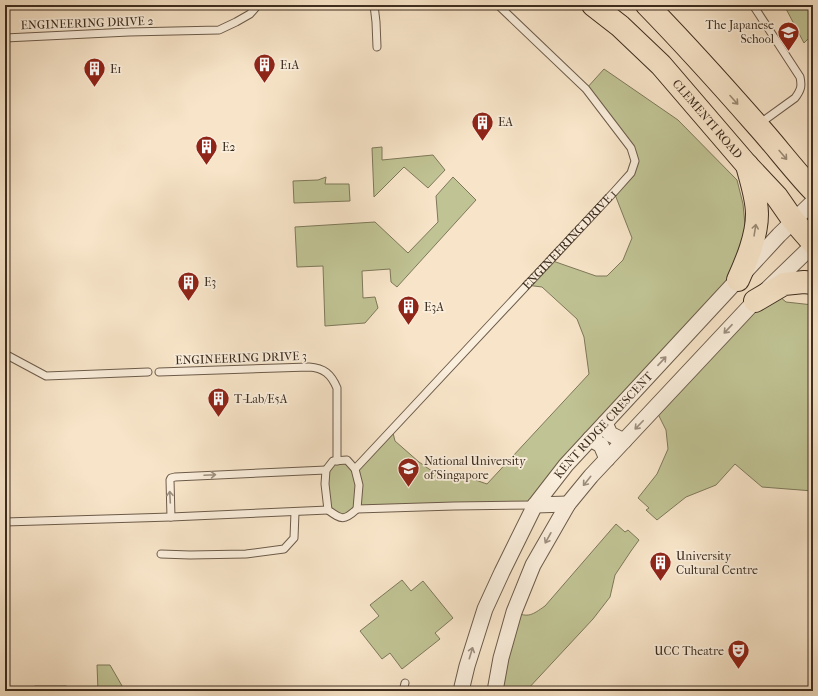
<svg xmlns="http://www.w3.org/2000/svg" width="818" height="696" font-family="'IM FELL French Canon',serif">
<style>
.green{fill:#c0c394;stroke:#7e785a}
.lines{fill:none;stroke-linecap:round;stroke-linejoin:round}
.service-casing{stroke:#6c5b4a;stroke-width:9}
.minor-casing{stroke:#6c5b4a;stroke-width:17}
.primary-casing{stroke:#3d2d1f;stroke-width:24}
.service{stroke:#faeedc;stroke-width:7}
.minor{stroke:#faeedc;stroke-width:15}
.primary{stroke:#f8e5c9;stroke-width:22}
.oneway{stroke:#9a8974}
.oneway2{stroke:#9c8e7e}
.labels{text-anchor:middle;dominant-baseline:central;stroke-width:3.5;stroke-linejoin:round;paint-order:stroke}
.street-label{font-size:12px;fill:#3d2d1f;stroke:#faeedc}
.poi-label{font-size:12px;fill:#3d2d1f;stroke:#faeedc;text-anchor:start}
</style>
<rect width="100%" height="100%" fill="#f8e5c9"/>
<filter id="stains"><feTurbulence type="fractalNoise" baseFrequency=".005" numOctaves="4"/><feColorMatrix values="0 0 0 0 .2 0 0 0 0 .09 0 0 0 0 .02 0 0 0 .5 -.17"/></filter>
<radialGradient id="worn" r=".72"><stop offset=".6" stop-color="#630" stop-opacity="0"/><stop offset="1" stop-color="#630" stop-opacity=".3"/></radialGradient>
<g class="green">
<path d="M784 5H813V34L804 43Z"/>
<path d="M604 69 678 120 737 180 743 204 745 225 744 266 535 505 357 509 348 517 328 510 326 470 333 461 347 460 355 468 392 429 395 441 419 462 439 476 459 477 464 476 487 484 589 374 584 337 577 319 542 287 526 285 550 260 596 276H607L623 260 632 238 614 192 631 173 635 161 631 148 586 89Z"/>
<path d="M382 147V160L433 155 445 170 428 188 404 167 374 197 372 148Z"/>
<path d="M326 177 325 184H349L350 201 294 203 293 181 318 180Z"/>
<path d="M453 177 476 200 397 287 391 282 390 269 362 271 363 298 375 297 378 308 365 323 325 326 323 266 297 267 295 227 375 222 408 253 438 222 436 196Z"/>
<path d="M773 291 786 302 813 305V491L762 487 735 464 716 485 686 497 657 520 646 510 649 508 638 498 657 474 668 449 666 430 655 408Z"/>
<path d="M616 524 625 532 628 530 639 540 631 551 615 575 610 597 593 619 526 691H495L514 612C529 618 532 615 545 606Z"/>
<path d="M402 580 411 591 423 581 453 618 435 633 440 639 402 669 390 653 382 659 360 631 379 616 370 605Z"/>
<path d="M97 665H110L125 691H98Z"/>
<rect x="35" y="686" width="31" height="5"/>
</g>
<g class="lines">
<defs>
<g id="service">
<path d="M374 5 376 22 377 47"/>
<path d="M753 5 800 77C802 86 801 90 795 98L759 124"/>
<path d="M5 38 129 32 219 30 236 22 250 14 258 5"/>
<path d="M5 354 46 376 148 372"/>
<path d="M159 372 309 367C324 368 331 374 337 388V461"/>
<path d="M347 460 355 469 359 485 357 509C344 521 342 520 328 510L325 484 326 470 333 461Z"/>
<path id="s1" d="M355 469 614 192 631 173 635 161 631 148 586 89 498 5"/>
<path d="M357 509 454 506 535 505"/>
<path d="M171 517 170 480 171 478 175 477 326 470"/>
<path d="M5 522 171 517 328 510"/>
<path d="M161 554 190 555 246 554 284 549 294 538 295 512"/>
<path d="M403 691 405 683"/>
</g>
<g id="minor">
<path d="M605 423 610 434 624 441"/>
<path d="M590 439 601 445 607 459"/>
<path d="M535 505 568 504"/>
<path id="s2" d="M461 691 467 666 485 609 502 572 535 505 566 465 779 235 813 202"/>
<path d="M495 691 501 658 514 612 533 565 568 504 591 476 755 301 813 245"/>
</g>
<g id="primary">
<path id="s3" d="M593 5 620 26 661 65 746 164 777 197 793 220 813 243"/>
<path d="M647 5C685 44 721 84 757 125 776 146 793 169 813 190"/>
<path d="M738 280C747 260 757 236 757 214 757 198 751 181 747 165"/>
<path d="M755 301 784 284 804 282 813 283"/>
</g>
</defs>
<use href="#service" class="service-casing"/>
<use href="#minor" class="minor-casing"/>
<use href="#primary" class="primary-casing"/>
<use href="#service" class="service"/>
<use href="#minor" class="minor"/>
<use href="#primary" class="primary"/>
</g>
<defs><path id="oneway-shaft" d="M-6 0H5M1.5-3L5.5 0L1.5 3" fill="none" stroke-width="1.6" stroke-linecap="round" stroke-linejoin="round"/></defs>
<g class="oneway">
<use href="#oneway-shaft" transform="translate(734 100) rotate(48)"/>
<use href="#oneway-shaft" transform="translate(783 155) rotate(50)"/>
<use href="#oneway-shaft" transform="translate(755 230) rotate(-81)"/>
</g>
<g class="oneway2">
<use href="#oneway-shaft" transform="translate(728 329) rotate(133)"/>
<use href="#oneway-shaft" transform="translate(662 361) rotate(-47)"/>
<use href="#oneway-shaft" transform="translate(639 425) rotate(134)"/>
<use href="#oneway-shaft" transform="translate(210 475) rotate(-3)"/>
<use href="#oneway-shaft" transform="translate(587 481) rotate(129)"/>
<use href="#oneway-shaft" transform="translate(170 497) rotate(-93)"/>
<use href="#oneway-shaft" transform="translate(548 538) rotate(119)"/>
<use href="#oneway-shaft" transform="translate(471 653) rotate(-73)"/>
</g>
<defs>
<symbol id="school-pin" viewBox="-11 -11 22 30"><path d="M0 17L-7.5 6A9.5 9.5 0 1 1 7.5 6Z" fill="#8f2418" stroke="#faeedc"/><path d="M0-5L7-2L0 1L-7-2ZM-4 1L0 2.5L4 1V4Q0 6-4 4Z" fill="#fff"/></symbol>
<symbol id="building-pin" viewBox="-11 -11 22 30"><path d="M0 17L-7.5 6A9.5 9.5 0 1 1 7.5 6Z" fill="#8f2418" stroke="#faeedc"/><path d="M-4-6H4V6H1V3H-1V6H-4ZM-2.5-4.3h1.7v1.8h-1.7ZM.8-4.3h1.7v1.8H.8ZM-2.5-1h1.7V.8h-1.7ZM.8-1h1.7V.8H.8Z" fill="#fff"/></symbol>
<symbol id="university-pin" viewBox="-11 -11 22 30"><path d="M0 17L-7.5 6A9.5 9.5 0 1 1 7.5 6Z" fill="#8f2418" stroke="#faeedc"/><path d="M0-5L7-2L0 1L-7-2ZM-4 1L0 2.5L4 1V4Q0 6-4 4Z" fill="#fff"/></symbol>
<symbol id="theatre-pin" viewBox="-11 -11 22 30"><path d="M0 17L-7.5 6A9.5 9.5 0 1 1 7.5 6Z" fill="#8f2418" stroke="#faeedc"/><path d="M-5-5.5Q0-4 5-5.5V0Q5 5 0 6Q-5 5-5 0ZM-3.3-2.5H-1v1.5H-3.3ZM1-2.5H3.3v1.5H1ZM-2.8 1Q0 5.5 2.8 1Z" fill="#fff"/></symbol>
</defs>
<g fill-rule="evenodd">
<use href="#school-pin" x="776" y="20" width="25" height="34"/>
<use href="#building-pin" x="252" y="52" width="25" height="34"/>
<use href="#building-pin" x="82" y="56" width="25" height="34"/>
<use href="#building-pin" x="470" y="110" width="25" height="34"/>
<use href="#building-pin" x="194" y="134" width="25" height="34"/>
<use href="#building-pin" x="176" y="270" width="25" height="34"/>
<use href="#building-pin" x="396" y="294" width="25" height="34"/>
<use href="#building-pin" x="206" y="386" width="25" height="34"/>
<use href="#university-pin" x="396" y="456" width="25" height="34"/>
<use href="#building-pin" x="648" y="550" width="25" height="34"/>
<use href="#theatre-pin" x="726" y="638" width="25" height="34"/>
</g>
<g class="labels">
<g class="street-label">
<text transform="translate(87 23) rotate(-2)">ENGINEERING DRIVE 2</text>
<text stroke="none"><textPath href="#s3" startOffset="162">CLEMENTI ROAD</textPath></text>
<text stroke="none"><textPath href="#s1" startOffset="314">ENGINEERING DRIVE 1</textPath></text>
<text transform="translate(241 358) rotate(-2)">ENGINEERING DRIVE 3</text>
<text stroke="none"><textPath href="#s2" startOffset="306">KENT RIDGE CRESCENT</textPath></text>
</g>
<g class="poi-label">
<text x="774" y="25" text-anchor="end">The Japanese<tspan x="774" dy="14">School</tspan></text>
<text x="280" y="65">E1A</text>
<text x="110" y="69">E1</text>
<text x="498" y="122">EA</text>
<text x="222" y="147">E2</text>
<text x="204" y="282">E3</text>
<text x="424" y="307">E3A</text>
<text x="234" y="399">T-Lab/E5A</text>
<text x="424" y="461">National University<tspan x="424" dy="14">of Singapore</tspan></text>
<text x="676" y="556">University<tspan x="676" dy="14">Cultural Centre</tspan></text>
<text x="724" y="651" text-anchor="end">UCC Theatre</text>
</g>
</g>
<rect width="818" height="696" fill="none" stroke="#f8e5c9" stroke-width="20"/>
<rect x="6" y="6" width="806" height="684" fill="none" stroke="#3d2d1f" stroke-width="2"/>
<rect x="10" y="10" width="798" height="676" fill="none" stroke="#3d2d1f"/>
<rect width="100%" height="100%" filter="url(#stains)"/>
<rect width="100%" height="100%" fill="url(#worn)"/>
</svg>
